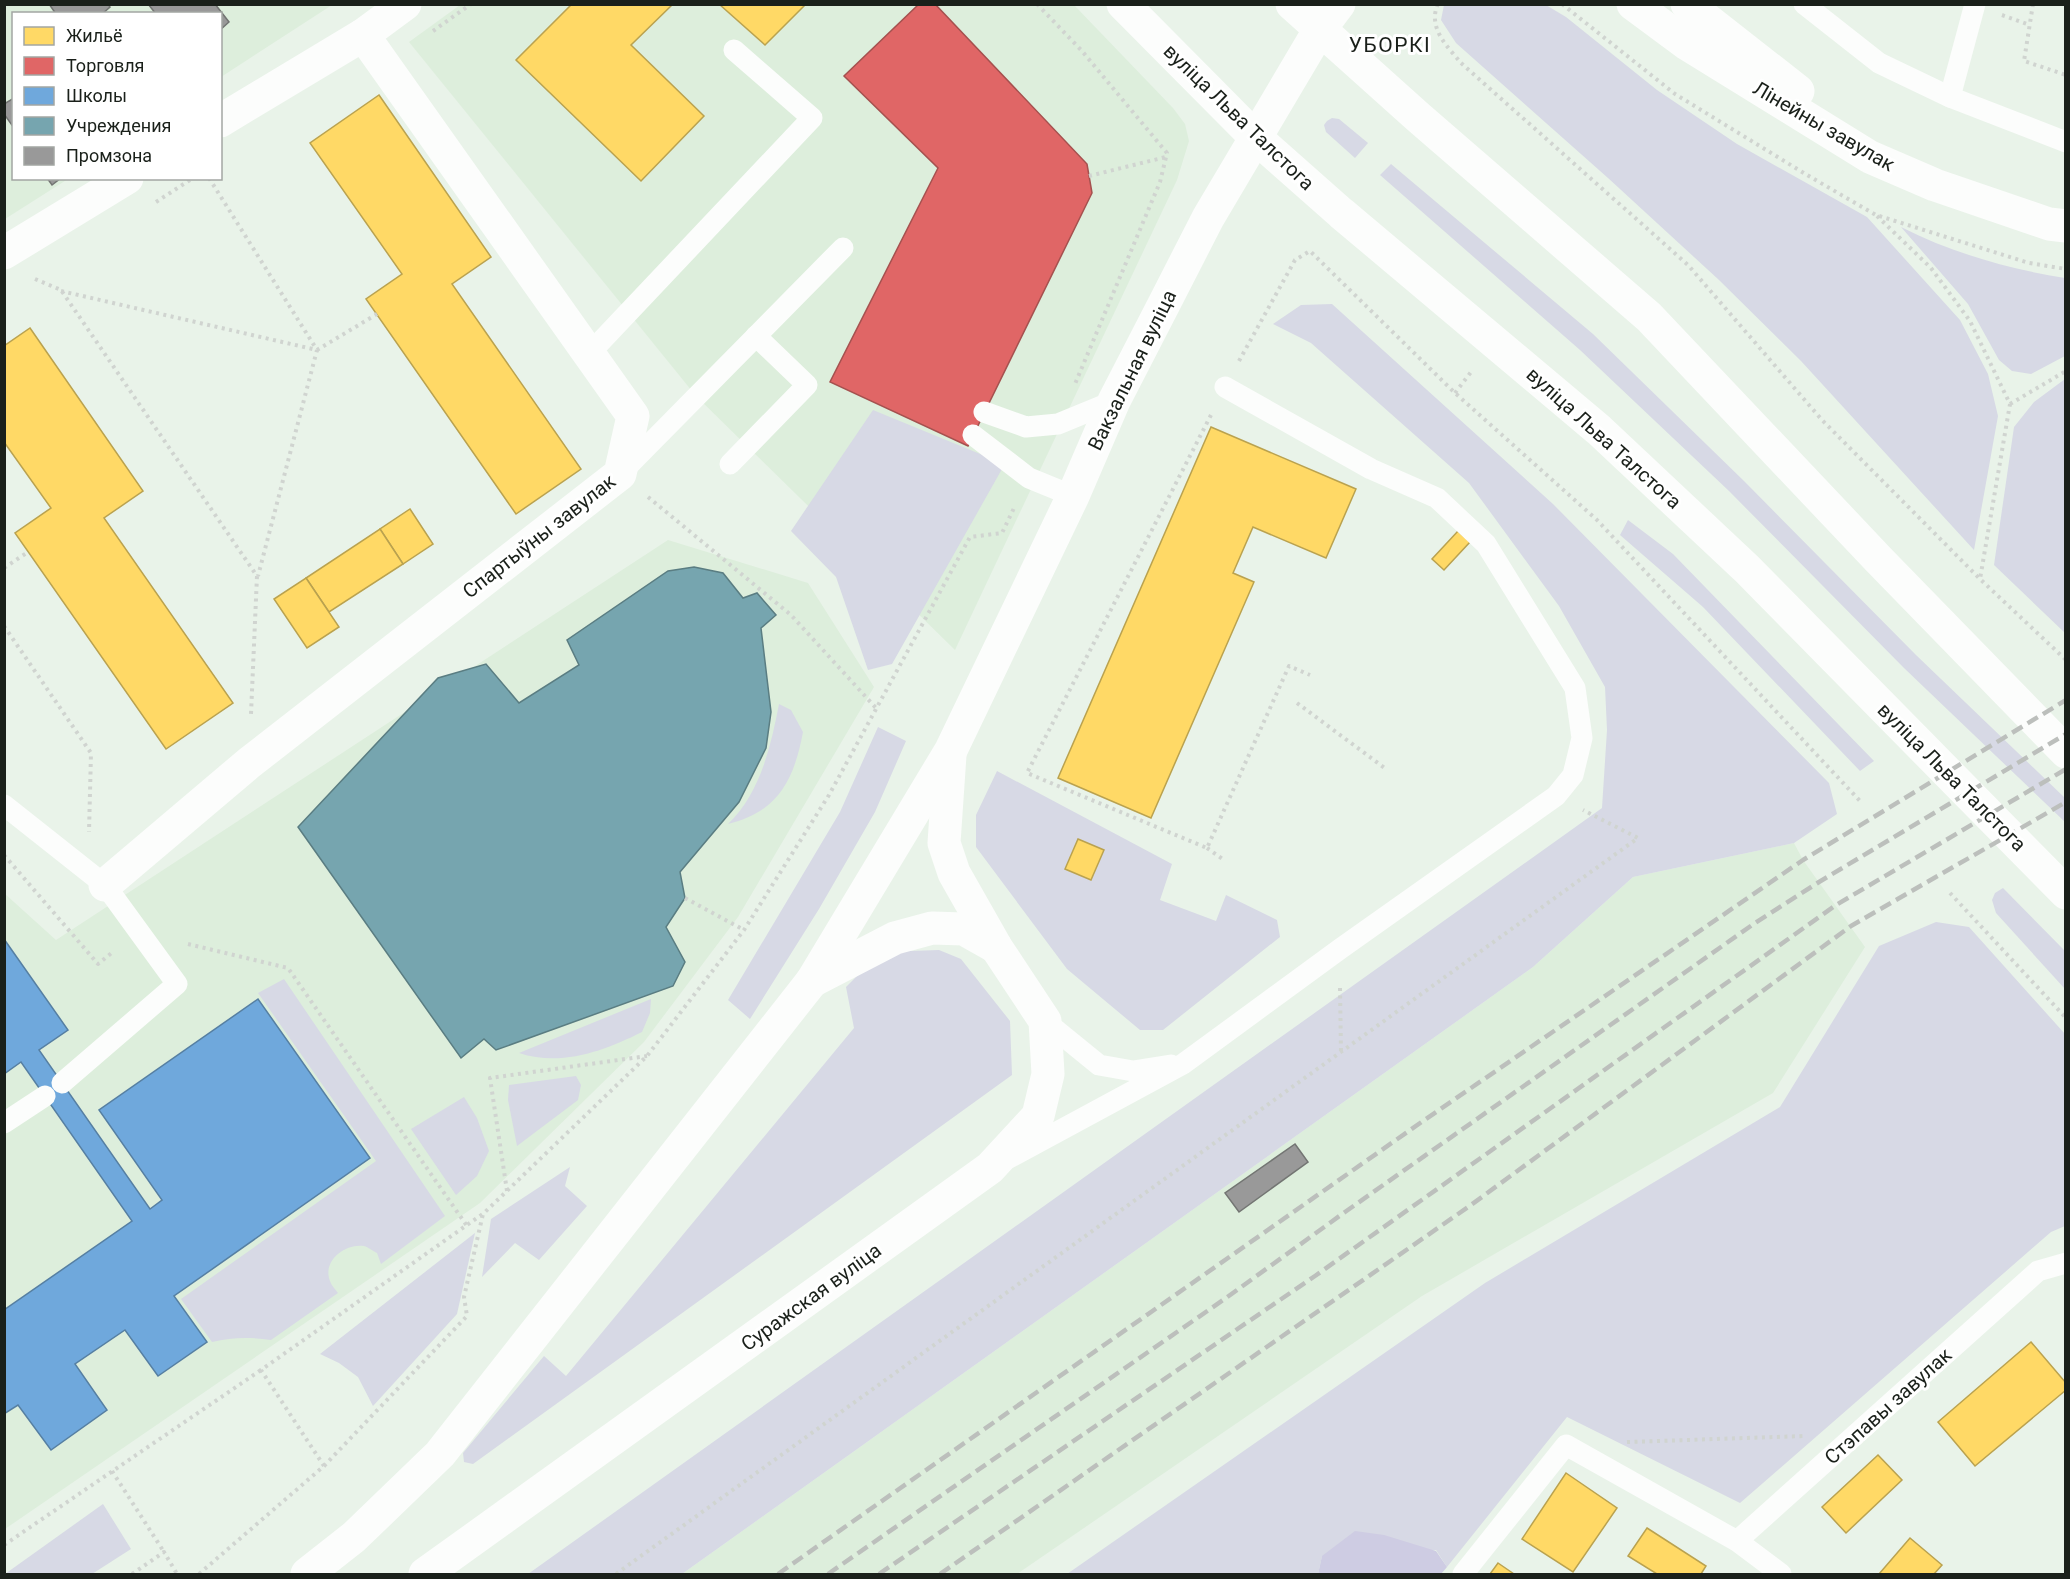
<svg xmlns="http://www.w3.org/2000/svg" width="2070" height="1579" font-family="Roboto,sans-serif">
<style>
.built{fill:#ddeedc}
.green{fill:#d7d9e5}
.forest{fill:#cecce3}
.homes{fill:#ffd966;stroke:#baa24f;stroke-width:1.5}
.shops{fill:#e06666;stroke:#a5514f;stroke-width:1.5}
.schools{fill:#6fa8dc;stroke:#567fa2;stroke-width:1.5}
.public{fill:#76a5af;stroke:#5a7d82;stroke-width:1.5}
.industry{fill:#999;stroke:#737573;stroke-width:1.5}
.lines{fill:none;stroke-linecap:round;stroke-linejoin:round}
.path{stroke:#d0d4d0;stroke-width:4;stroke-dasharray:3 4.5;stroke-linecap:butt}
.lane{stroke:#fcfdfc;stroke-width:21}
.street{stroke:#fcfdfc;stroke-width:33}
.secondary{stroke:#fcfdfc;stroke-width:33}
.primary{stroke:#fcfdfc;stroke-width:33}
.rail{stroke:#bcbfbc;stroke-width:4.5;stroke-dasharray:12 6;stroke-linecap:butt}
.labels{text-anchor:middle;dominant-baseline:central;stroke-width:6;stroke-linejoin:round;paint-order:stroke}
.street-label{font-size:20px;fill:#1a201a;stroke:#fff}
.neighbourhood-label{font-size:21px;letter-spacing:1.5px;fill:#1a201a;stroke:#fff}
</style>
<rect width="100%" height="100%" fill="#e9f3e9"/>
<g class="built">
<path d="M4 5H332L221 77 220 14H14V178L68 179 5 219Z"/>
<path d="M460 5H1074L1173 108 1185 124 1189 141 1177 180 955 650 696 396 409 42Z"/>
<path d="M668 540 808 583 874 687 738 917 644 1042 480 1203 5 1529 4 893 56 940Z"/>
<path d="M1794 843 1803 860 1865 947 1773 1093 1422 1296 1017 1574H682L1533 967 1633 877Z"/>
</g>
<g class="green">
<path d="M1444 5H1546L1566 17 1657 90 1737 144 1867 217 1960 320 1988 374 1998 416 1974 550 1801 361 1719 280 1608 178 1456 43 1441 20Z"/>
<path d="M1332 118 1339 119 1368 143 1355 158 1326 132 1324 125 1327 121Z"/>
<path d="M1391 164 1593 334 1744 481 1916 655 2065 798V822L1904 668 1729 491 1580 350 1380 175Z"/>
<path d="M1901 227C1952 253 2009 269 2065 278V356L2031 374 2012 371 1999 360 1968 304Z"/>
<path d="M1332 304 1553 504 1829 783 1837 814 1794 843 1633 877 1533 967 682 1574H528L1602 808 1607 730 1605 687 1559 606 1469 483 1311 343 1273 324 1301 305Z"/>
<path d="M2065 379V633L1994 565 2014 427 2034 402Z"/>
<path d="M873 410 985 456 1002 469 892 664 868 670 836 577 791 531Z"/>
<path d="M1628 520 1673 554 1874 761 1860 771 1703 607 1620 535Z"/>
<path d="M779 704 791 710 803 732C794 780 778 812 728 824 760 794 771 746 779 704Z"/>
<path d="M878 727 906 741 875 812 819 909 750 1019 728 1000 840 812Z"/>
<path d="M997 771 1172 864 1160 900 1216 921 1226 895 1277 920 1280 937 1163 1030H1140L1067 969 976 847V815Z"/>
<path d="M2003 888 2065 951V989L1996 913 1992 900 1995 893Z"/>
<path d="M1936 922 1969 927 2065 1034V1226L2051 1232 1740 1503 1567 1417 1447 1567 1436 1550 1322 1556 1318 1574H1067L1485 1283 1780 1107 1879 946Z"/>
<path d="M939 950 961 959 1010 1021 1012 1075 473 1464 464 1462 463 1453 544 1356 566 1376 854 1028 846 987 881 952Z"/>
<path d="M284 979 445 1216 381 1264 377 1253C373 1251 368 1247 364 1246 345 1243 322 1261 330 1281 331 1285 335 1289 338 1293L271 1340C250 1337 233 1337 212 1342L181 1299 376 1161 258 993Z"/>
<path d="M651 999 650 1013 642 1032C604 1051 561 1067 519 1053Z"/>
<path d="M576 1076 581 1085 578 1100 517 1146 508 1100 509 1085Z"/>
<path d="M464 1097 477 1118 489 1151 477 1176 456 1195 411 1129Z"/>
<path d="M570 1167 565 1186 587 1206 539 1260 515 1243 482 1277 491 1219Z"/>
<path d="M475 1233 457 1314 373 1406 358 1377 339 1363 320 1354Z"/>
<path d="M103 1504 131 1549 92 1574H5Z"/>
</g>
<path class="forest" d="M1355 1531 1384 1535 1436 1551 1447 1567 1441 1574H1318L1322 1556Z"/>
<g class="homes">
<path d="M572 4H673L631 45 704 116 641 181 516 60Z"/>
<path d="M719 4H806L765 45Z"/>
<path d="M379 95 491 257 452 284 581 469 516 514 366 299 402 274 310 143Z"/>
<path d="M30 328 143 491 104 518 233 703 166 749 15 533 51 508 4 442V346Z"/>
<path d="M1211 427 1356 489 1326 558 1253 527 1233 573 1254 582 1151 818 1058 778Z"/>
<path d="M410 509 433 544 403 564 380 529Z"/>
<path d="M380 529 403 564 329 612 306 578Z"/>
<path d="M1458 531 1470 542 1444 570 1432 559Z"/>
<path d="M306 578 339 627 307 648 274 599Z"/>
<path d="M1078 839 1104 850 1091 880 1065 869Z"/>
<path d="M2031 1342 2066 1383V1390L1975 1466 1938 1422Z"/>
<path d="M1878 1455 1902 1480 1846 1533 1822 1507Z"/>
<path d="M1566 1473 1617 1508 1573 1572 1522 1539Z"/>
<path d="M1647 1528 1706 1566 1701 1574H1657L1628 1556Z"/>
<path d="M1910 1538 1942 1565 1934 1574H1879Z"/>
<path d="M1498 1563 1514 1574H1490Z"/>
</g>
<path class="shops" d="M919 4H935L1087 164 1092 193 968 446 830 382 938 168 844 76Z"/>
<path class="schools" d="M4 939 68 1030 39 1050 150 1209 162 1200 99 1110 258 999 370 1158 174 1296 207 1342 158 1376 125 1330 75 1364 107 1410 51 1450 18 1405 4 1414V1310L132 1221 21 1062 4 1074Z"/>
<path class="public" d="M694 567 723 573 743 598 757 593 776 615 761 628 771 712 766 748 739 802 680 872 685 898 666 927 685 962 673 986 496 1050 484 1039 461 1058 298 827 438 678 486 664 519 703 579 665 567 640 668 571Z"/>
<g class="industry">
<path d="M49 4H108L110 7 102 14H56Z"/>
<path d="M148 4H215L229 22 220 30V14H156Z"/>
<path d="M14 98V128L4 114V104Z"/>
<path d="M47 178H61L52 185Z"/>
<path d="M1295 1144 1308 1162 1239 1212 1225 1193Z"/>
</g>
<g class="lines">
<g class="path">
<path d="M1037 4 1082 51 1167 153 1160 182 1075 384"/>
<path d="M1438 4C1427 28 1448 47 1461 63L1688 265 1822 420 1980 579 2066 660"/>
<path d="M1562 4 1675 94 1807 175 1876 215 2029 263 2066 269"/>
<path d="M2033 4 2024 61 2066 75"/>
<path d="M2002 15 2030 25"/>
<path d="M433 31 471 4"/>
<path d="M1089 176 1166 157"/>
<path d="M209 178 317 350 258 576"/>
<path d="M156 202 193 178"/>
<path d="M1877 216 1931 268 1970 321 2010 404 1980 579"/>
<path d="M35 279 61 290 257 576 251 714"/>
<path d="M61 291 317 350 377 314"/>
<path d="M1239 361 1295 260 1310 251 1455 393 1597 520 1860 801"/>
<path d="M1455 393 1471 372"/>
<path d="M2010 404 2066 371"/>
<path d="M1211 415 1027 773 1207 848 1289 666 1310 675"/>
<path d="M648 497 791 615 876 708"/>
<path d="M4 568 28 552"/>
<path d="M4 626 91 753 89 832"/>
<path d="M1297 703 1386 769"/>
<path d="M1207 848 1224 860"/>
<path d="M4 855 98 964 114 951"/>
<path d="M1950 893 2066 1018"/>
<path d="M685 898 744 930"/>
<path d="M188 944 288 968 467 1226"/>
<path d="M1340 988 1341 1052"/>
<path d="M507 1191 490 1078 647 1056"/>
<path d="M1627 1442 1805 1436"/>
<path d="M324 1466 467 1316 464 1297 483 1214"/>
<path d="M112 1471 164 1552"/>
<path d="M4 1545 261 1370"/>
<path d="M132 1574 164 1552 177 1574"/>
<path d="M199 1574 324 1466 261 1370 484 1213 647 1056 744 930 829 795 970 537 1002 533 1015 506"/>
<path d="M616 1574 1638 838 1583 810"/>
</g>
<g class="lane">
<path d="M1804 4 1879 63 1950 97 2066 142"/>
<path d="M1950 97 1975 4"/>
<path d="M589 354 812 118 734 50"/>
<path d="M984 412 1026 427 1058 424 1114 401"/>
<path d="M973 435 1029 478 1073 496"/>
<path d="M730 464 807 385 756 336"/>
<path d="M623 471 843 248"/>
<path d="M4 805 105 885 177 984 62 1083"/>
<path d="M1045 1021 1099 1065 1133 1071 1171 1065"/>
<path d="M4 1123 45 1096"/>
<path d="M1009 1158 1183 1064 1340 949 1556 796 1573 775 1582 738 1575 688 1486 544 1437 498 1371 469 1225 387"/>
<path d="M1737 1541 2038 1271 2066 1263"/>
<path d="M1463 1574 1566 1445 1737 1541 1781 1574"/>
</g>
<g class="street">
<path d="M1633 4 1687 44 1870 157 1935 185 2049 224 2066 226"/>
<path d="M1687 4 1798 91"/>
<path d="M1320 29 1339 4"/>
<path d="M220 121 363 35 405 4"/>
<path d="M4 253 127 178"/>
<path d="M105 885 249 763 620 474 633 416 363 35"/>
</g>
<g class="secondary">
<path d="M812 981 895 938 932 928 964 929 996 947"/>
<path d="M307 1574 354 1537 440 1454 812 981 951 750 1073 496 1114 401 1164 304 1208 218 1320 29"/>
<path d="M425 1574 990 1168 1038 1116 1048 1074 1045 1021 996 947 954 873 944 843 950 755"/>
</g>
<g class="primary">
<path d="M1123 4 1256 138 1341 213 1599 430 1747 569 2066 893"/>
<path d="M1292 4 1418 117 1649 317 1879 560 2066 752"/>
</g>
<g class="rail">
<path d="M778 1574 1423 1121 1803 860 2066 700"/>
<path d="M828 1574 1226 1298 1345 1212 1755 923 1819 882 2066 734"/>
<path d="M879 1574 1315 1276 1836 905 2066 769"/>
<path d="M940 1574 1471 1205 1851 926 2066 802"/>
</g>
</g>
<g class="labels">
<g class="street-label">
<text transform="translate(1239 117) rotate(44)">вуліца Льва Талстога</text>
<text transform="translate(1824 126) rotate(30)">Лінейны завулак</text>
<text transform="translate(1132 370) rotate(-64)">Вакзальная вуліца</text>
<text transform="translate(1604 438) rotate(42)">вуліца Льва Талстога</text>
<text transform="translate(539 536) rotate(-38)">Спартыўны завулак</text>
<text transform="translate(1952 777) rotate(45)">вуліца Льва Талстога</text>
<text transform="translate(811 1297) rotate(-36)">Суражская вуліца</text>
<text transform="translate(1888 1406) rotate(-42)">Стэпавы завулак</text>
</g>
<g class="neighbourhood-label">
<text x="1390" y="45">УБОРКІ</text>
</g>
</g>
<rect width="2070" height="1579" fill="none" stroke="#1a201a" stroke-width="12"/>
<rect x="12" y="12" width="210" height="168" fill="#ffffff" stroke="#a3a6a3" stroke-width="1.5"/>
<rect x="24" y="27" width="30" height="18" fill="#ffd966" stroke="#a3a6a3" stroke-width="1.5"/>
<text x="66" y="42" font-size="18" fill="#1a201a">Жильё</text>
<rect x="24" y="57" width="30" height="18" fill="#e06666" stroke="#a3a6a3" stroke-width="1.5"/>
<text x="66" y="72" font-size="18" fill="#1a201a">Торговля</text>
<rect x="24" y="87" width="30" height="18" fill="#6fa8dc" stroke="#a3a6a3" stroke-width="1.5"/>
<text x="66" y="102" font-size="18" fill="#1a201a">Школы</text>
<rect x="24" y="117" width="30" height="18" fill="#76a5af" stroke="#a3a6a3" stroke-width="1.5"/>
<text x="66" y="132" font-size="18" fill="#1a201a">Учреждения</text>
<rect x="24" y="147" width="30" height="18" fill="#999999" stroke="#a3a6a3" stroke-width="1.5"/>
<text x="66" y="162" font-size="18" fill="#1a201a">Промзона</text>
</svg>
